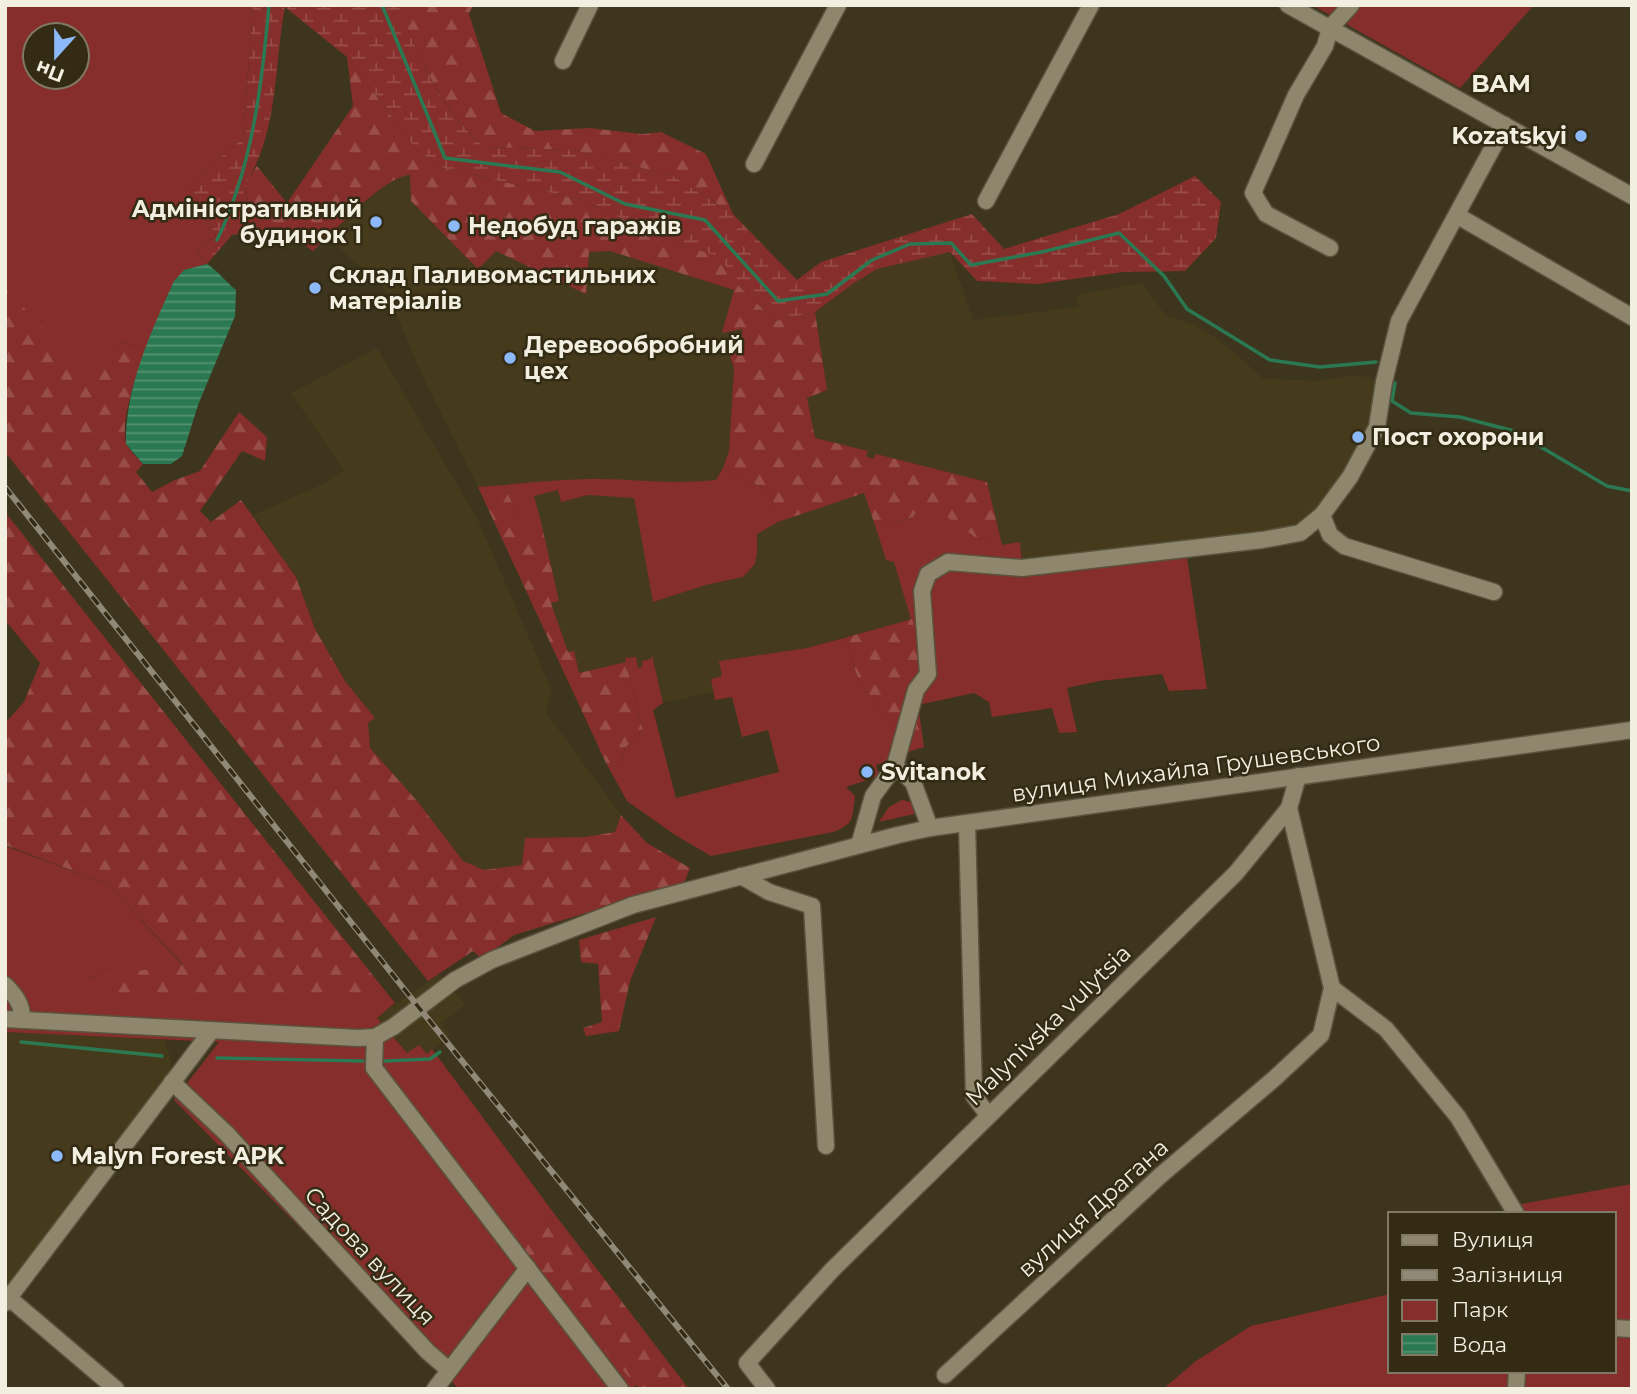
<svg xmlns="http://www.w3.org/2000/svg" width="1637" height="1394" font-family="Montserrat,sans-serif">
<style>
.built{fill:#453b1c}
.green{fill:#862e2b;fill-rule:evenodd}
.forest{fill:url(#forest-firs)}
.wetland{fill:url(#wetland-marsh)}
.water{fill:url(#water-rules)}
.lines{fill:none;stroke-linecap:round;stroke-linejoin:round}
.stream{stroke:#2b7952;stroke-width:3.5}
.minor-casing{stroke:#5a533f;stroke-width:19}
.minor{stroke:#8f876d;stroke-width:16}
.rail-casing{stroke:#908977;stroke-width:6}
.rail{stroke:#332b14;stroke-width:3.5;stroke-dasharray:10;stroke-linecap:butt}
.poi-dot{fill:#8cb9fc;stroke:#332b14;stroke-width:2.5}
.labels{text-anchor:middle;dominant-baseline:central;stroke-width:5;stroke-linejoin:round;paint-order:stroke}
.poi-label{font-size:23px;font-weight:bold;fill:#f2eee0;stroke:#332b14;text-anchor:start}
.street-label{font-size:23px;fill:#f2eee0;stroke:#332b14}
.neighbourhood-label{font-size:24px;font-weight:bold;fill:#f2eee0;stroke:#332b14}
</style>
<defs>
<pattern id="forest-firs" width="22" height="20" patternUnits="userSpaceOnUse" patternTransform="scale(1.75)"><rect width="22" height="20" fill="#862e2b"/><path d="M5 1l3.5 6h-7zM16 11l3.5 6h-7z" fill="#984d49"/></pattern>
<pattern id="wetland-marsh" width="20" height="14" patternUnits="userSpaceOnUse" patternTransform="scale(1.75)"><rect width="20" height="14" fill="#862e2b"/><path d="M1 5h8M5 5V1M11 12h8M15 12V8" fill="none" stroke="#984d49"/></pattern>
<pattern id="water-rules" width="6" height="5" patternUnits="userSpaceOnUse" patternTransform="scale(1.75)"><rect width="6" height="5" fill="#2b7952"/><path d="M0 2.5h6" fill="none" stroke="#559373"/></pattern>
</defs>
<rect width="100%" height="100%" fill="#3d351e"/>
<g class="built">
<path d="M410 175 411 201 496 251 586 293 589 252 611 251 735 290 722 332 743 329 742 339 725 342 734 368 729 451 723 468 716 480 679 483 578 480 478 487 422 375 388 294 370 273 351 259 329 237 383 186 402 176Z"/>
<path d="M950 252 973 320 1079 307 1077 295 1142 283 1166 316 1195 325 1216 338 1243 360 1262 378 1318 381 1358 375 1384 382 1370 431 1316 519 1289 532 1022 566 1020 543 1002 545 987 482 876 454 874 459 866 456 867 451 815 438 807 398 827 390 815 312 854 283 877 269Z"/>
<path d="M377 348 478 520 552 691 545 711 621 815 615 832 585 837 526 838 522 865 497 870H484L463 861 418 802 370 748 368 723 375 718 345 681 315 629 296 577 254 515 325 483 344 470 291 393Z"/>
<path d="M558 490 561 502 588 495 635 497 653 602 706 585 743 577 757 553V534L778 522 865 493 894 561 912 619 807 648 720 661 723 676 711 679 714 692 663 703 652 656 651 659 642 661 643 668 638 669 635 657 625 658 626 662 579 673 574 652 568 653 551 602 559 601 534 496Z"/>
<path d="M439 974 465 1005 441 1023 450 1035 427 1054 408 1053 377 1017Z"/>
<path d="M5 1032 164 1040 170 1056 171 1073 5 1292Z"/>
</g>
<g class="green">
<path d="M5 5H253L243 138 189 185 216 236 196 251 207 264 184 270 165 301 146 349 122 342 93 380 5 288ZM35 35H77V77H35Z"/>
<path d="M1312 5H1534L1460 88Z"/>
<path d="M723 468 769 491 778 522 757 534V553L755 564 743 577 706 585 653 602 634 498 588 495 561 502 558 490 534 496 541 522H521L504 485C544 481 588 477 629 480 658 482 686 483 716 480Z"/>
<path d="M923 499 979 540 999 532 1002 545 1020 542 1022 565 1271 536 1316 519 1320 529 1306 537 1186 551 1207 689 1169 691 1162 674 1099 681 1067 688 1077 732 1059 733 1052 708 992 717 989 702 974 693 918 705V643L894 562 886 560 876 528 913 517Z"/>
<path d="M844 638 858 678 908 752 890 761 876 765 879 776 846 787 855 796C852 818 855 824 833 832L711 856 675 835 627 801 606 763 621 762 625 748 643 731 625 658 636 657 638 668 642 667V661L651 659 652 655 663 703 653 710 676 798 779 772 768 730 742 737 732 697 715 700 711 679 722 676 719 661 807 648Z"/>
<path d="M902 800 911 802 915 807 914 814 879 822 889 807Z"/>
<path d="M5 846 108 884 183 966 88 977 373 993 383 988 395 1003 377 1018 407 1053 419 1045 427 1054 432 1049 556 1216 502 1238 637 1385 632 1389H459L174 1100 219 1042 5 1032Z"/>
<path d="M1632 1184V1389H1163L1196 1361 1251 1326 1390 1294V1371H1614V1214H1509L1516 1205Z"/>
</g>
<g class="forest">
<path d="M398 5H473L469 14 501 113 535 131 590 128 642 134 661 132 706 154 733 214 673 176 572 150 484 147C438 105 422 62 398 5Z"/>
<path d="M347 57 416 149 443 168 583 200 661 237 721 257 740 287 775 321 815 312 827 390 807 398 815 438 868 451 866 456 873 459 876 454 987 482 999 532 979 540 923 500 913 517 876 528 864 493 778 522 769 491 723 468 729 451 734 368 725 342 742 338V329L722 333 734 290 610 251 589 252 586 294 496 251 478 269 411 201 410 175C382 177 336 231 313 251L280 227 256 231 244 186 257 166 287 203 353 106Z"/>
<path d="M5 288 93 379 122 342 146 349C138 369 120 421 126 442 128 450 138 458 143 464L136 472 152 492 175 480 200 471 239 412 267 437 265 461 242 451 200 511 211 522 241 500 296 577 315 629 345 681 375 718 368 723 370 748 418 802 463 861 484 870 522 865 525 838 585 837 615 832 621 815 647 843 690 868 684 883 514 935 482 959 473 951 428 981 5 452Z"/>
<path d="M504 485 521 522H541L559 601 551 603 568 652 574 651 579 673 626 662 643 731 625 748 621 762 606 763 478 487Z"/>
<path d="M5 512 383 988 373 993H95L88 977 183 965 108 884 5 845V723L24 702 40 663 5 620Z"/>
<path d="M912 619 918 643V705L924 747 908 752 858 678 844 638Z"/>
<path d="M656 917 630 981 619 1031 586 1036 583 1028 602 1022 598 964 581 962 579 940Z"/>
<path d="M556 1216 689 1389H640L502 1237Z"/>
</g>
<path class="wetland" d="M253 5H398C422 61 437 105 484 147L572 150 673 176 733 214 797 280 821 262 972 214 1004 249 1119 214 1195 176 1221 202 1216 238 1185 271 1123 272 1038 284 977 281 950 252 877 269 854 283 815 312 775 321 740 287 720 257 661 237 583 200 443 168 416 149 347 57 285 7C273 70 280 129 244 187L256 231 232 235 207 264 196 251 216 236 189 185 243 138Z"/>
<path class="water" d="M207 264C219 272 225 281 236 290L235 316 198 405 182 456 171 464H143L126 444C125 387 151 332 174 281L184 270Z"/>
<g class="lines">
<g class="stream">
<path d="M382 5 445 158 560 172 625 204 705 220 778 301 827 294 872 260 910 244 951 243 971 265 1042 252 1119 233 1164 276 1187 309 1270 360 1320 367 1376 362"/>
<path d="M217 240C252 168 262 85 269 5"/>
<path d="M1395 383 1392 401 1411 413 1460 417 1514 431 1607 486 1632 491"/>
<path d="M21 1042 162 1056"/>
<path d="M217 1058 363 1061"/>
<path d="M385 1061 430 1059 440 1052"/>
</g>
<defs>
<g id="minor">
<path d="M1288 5 1632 196"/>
<path d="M563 61 590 5"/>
<path d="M754 164 838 5"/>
<path d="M986 201 1091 5"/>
<path d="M1458 216 1632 317"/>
<path d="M1330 248 1266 214 1253 193 1296 95 1325 46 1330 28 1351 5"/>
<path d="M1494 592 1344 546 1330 535 1322 515 1350 477 1377 427 1384 382 1399 321 1505 125"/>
<path d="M895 766 913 782 930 828"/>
<path d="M967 823 974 1096 988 1115"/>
<path d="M859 845 873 796 895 766 916 690 928 674 922 591 928 574 948 562 1022 568 1262 540 1300 533 1322 515"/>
<path d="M741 876 769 892 812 906 826 1146"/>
<path d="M5 985C15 995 23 1005 22 1020"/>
<path d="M1332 988 1386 1029 1458 1117 1516 1214"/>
<path d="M5 1019 358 1038 375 1037 393 1027 455 980 492 960 633 905 898 835 930 828 1632 730"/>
<path d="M375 1037 374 1068 620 1389"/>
<path d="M172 1082 226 1133 428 1352 449 1370"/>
<path d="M9 1298 116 1389"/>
<path d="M5 1303 212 1030"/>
<path d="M1614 1328 1632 1329"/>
<path d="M945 1375 1161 1175 1275 1078 1321 1035 1332 988 1289 808 1298 776"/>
<path d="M435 1389 528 1268"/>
<path d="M767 1389 747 1363 832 1270 1236 873 1289 808"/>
<path d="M1516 1389 1517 1371"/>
</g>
</defs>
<use href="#minor" class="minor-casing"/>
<use href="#minor" class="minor"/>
<defs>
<path id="rail" d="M5 487 420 1009 728 1389"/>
</defs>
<use href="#rail" class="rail-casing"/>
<use href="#rail" class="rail"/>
</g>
<g class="poi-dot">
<circle cx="1581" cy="136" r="7"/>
<circle cx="376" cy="222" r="7"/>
<circle cx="454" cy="226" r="7"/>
<circle cx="315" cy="288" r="7"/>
<circle cx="510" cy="358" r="7"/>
<circle cx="1358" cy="437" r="7"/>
<circle cx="867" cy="772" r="7"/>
<circle cx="57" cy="1156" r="7"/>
</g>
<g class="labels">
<g class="poi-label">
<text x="1567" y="136" text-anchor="end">Kozatskyi</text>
<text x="362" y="209" text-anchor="end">Адміністративний<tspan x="362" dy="26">будинок 1</tspan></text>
<text x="468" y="226">Недобуд гаражів</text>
<text x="329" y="275">Склад Паливомастильних<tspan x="329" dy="26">матеріалів</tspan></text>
<text x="524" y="345">Деревообробний<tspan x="524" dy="26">цех</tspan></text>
<text x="1372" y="437">Пост охорони</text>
<text x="881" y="772">Svitanok</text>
<text x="71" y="1156">Malyn Forest APK</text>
</g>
<g class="street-label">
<text transform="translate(1196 768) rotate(-8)">вулиця Михайла Грушевського</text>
<text transform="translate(1048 1025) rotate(-44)">Malynivska vulytsia</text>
<text transform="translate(1093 1208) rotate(-42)">вулиця Драгана</text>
<text transform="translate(370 1256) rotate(47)">Садова вулиця</text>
</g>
<g class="neighbourhood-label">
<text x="1501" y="83">BAM</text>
</g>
</g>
<rect width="1637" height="1394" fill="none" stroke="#f2eee0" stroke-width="14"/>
<rect x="1388" y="1212" width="228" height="161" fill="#332b14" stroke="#7f7966" stroke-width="2"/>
<rect x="1402" y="1235" width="35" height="10" fill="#8f876d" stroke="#7f7966" stroke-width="2"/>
<text x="1452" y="1247" font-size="21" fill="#f2eee0">Вулиця</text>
<rect x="1402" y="1270" width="35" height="10" fill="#908977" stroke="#7f7966" stroke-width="2"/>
<text x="1452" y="1282" font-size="21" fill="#f2eee0">Залізниця</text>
<rect x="1402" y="1300" width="35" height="21" fill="#862e2b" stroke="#7f7966" stroke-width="2"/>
<text x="1452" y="1317" font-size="21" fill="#f2eee0">Парк</text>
<rect x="1402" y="1334" width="35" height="21" fill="url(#water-rules)" stroke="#7f7966" stroke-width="2"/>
<text x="1452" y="1352" font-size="21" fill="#f2eee0">Вода</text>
<g transform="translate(56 56) rotate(201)"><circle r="33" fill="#332b14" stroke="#7f7966" stroke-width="2"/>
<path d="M0-5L12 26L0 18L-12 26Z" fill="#8cb9fc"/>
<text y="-10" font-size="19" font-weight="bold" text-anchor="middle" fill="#f2eee0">Пн</text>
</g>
</svg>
